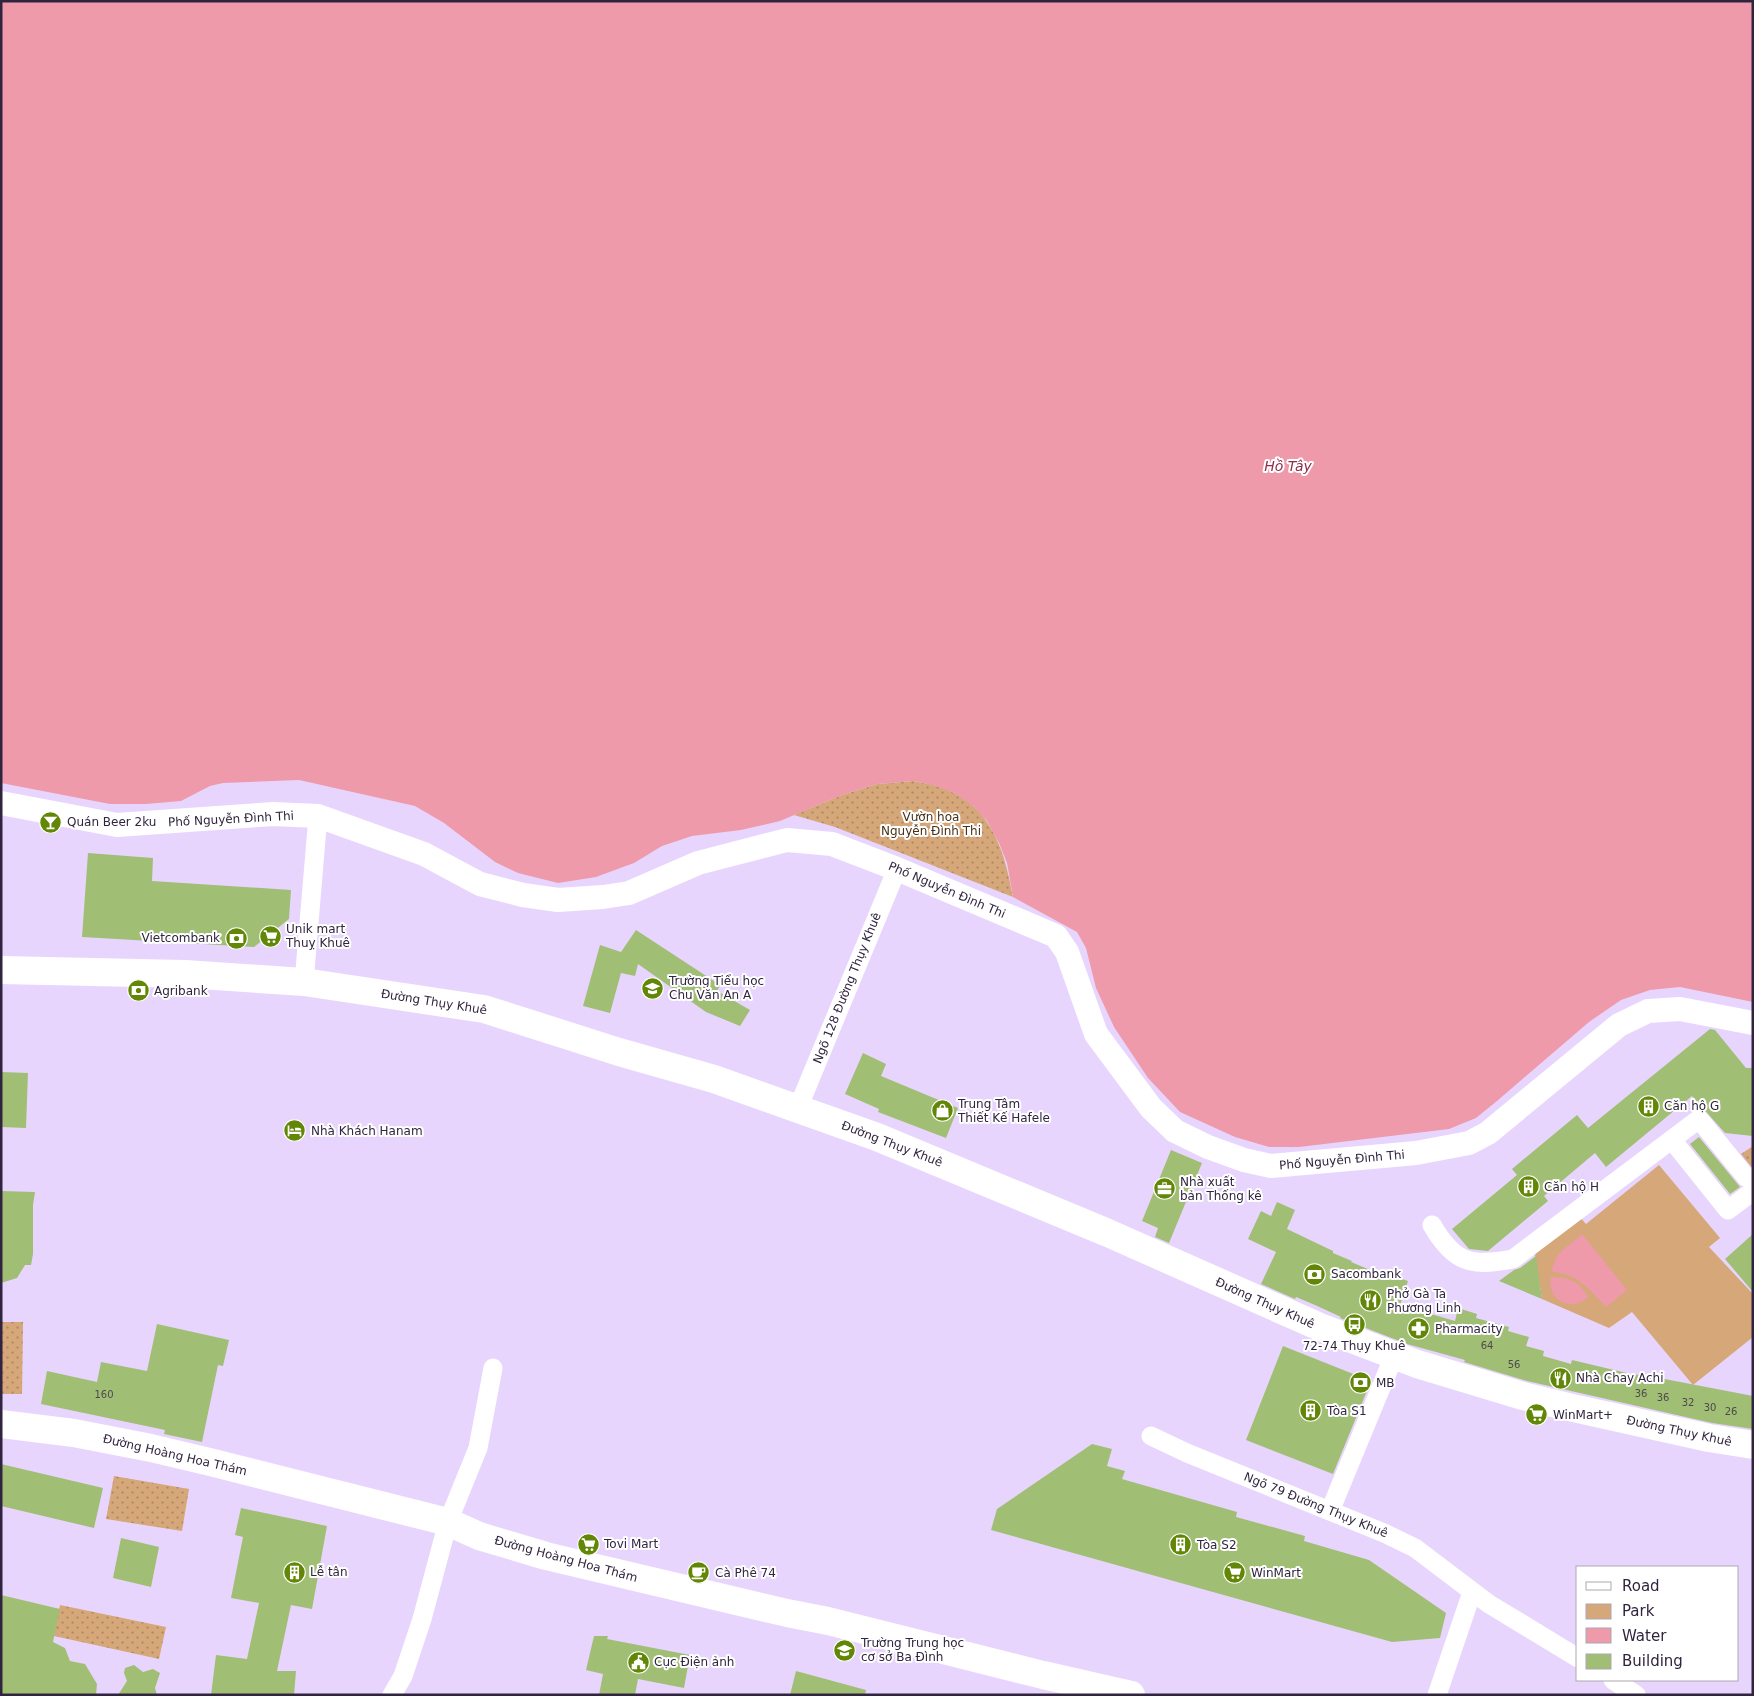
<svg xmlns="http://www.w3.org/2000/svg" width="1754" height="1696" font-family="'DejaVu Sans',sans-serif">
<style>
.green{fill:url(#green-dots)}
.pitch{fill:#d5a779}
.water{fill:#ee9aab}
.building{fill:#a1be75}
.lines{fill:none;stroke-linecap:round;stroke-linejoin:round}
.minor{stroke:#fff;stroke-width:19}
.tertiary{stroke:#fff;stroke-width:24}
.secondary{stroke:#fff;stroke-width:28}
.labels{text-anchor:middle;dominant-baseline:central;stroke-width:4;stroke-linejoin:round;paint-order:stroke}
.number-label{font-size:10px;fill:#4d4a4c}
.park-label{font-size:12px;fill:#493016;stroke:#fff}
.street-label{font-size:12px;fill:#31243e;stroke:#fff}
.poi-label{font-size:12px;fill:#31243e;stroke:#fff;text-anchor:start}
.water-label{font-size:14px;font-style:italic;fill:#8e2d49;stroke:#fff}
</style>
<defs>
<pattern id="green-dots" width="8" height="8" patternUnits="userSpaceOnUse" patternTransform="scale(1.25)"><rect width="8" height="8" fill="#d5a779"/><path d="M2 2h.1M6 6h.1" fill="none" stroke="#ad8865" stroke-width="1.8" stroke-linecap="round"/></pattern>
</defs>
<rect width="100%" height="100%" fill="#e8d5fd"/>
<g class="green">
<path d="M914 781C921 783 929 783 936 786 990 802 1004 847 1013 897L835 827 794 815 842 795 877 784Z"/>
<path d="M1753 1146V1169L1741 1154Z"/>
<path d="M1 1322H23L22 1394H1Z"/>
<path d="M114 1476 189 1489 182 1531 106 1519Z"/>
<path d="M60 1605 166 1627 159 1659 54 1636Z"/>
</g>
<path class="pitch" d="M1659 1165 1720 1238 1709 1247 1753 1294V1337L1693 1385 1632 1312 1609 1328 1542 1299 1535 1254 1579 1216 1586 1224Z"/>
<g class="water">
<path d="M1 1H1753V1002L1680 987 1650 990 1621 1000 1589 1022 1497 1101 1476 1118 1449 1129 1299 1147H1269L1235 1137 1180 1112 1148 1078 1114 1027 1096 988 1086 948 1077 932 1013 897 1007 863 999 843 987 821 973 806 954 793 936 786 914 781 877 784 842 795 780 821 741 830 692 836 662 846 634 863 596 877 558 883 518 873 495 862 444 823 415 806 299 780 223 783 210 786 181 801 146 804H110L1 783Z"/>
<path d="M1582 1234 1627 1290 1606 1307C1587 1287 1580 1276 1551 1271L1558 1254Z"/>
<path d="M1551 1277C1568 1277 1580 1281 1588 1297 1571 1313 1546 1300 1551 1277Z"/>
</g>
<g class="building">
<path d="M88 853 153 858 152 881 291 890 289 919 254 947 82 937Z"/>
<path d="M636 930 720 985 717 991 750 1010 740 1026 706 1012 638 964 635 976 621 973 610 1013 583 1006 600 945 621 952Z"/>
<path d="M1710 1029 1715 1030 1746 1068H1753V1136L1725 1133 1692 1096 1606 1167 1595 1153 1544 1196 1548 1201 1488 1251 1469 1249 1452 1229 1517 1175 1512 1169 1577 1115 1588 1128Z"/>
<path d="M863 1053 886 1064 881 1076 958 1108 946 1138 878 1112 879 1109 845 1094Z"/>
<path d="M1 1072 28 1073 26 1128 1 1127Z"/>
<path d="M1699 1137 1740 1187 1730 1194 1690 1144Z"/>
<path d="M1171 1150 1202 1163 1169 1243 1155 1237 1158 1228 1142 1221Z"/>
<path d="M1 1191 35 1192 33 1205V1254L31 1265H25L17 1278 1 1283Z"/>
<path d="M1277 1202 1295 1210 1287 1229 1333 1251V1253L1352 1261 1351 1262 1392 1279 1393 1276 1408 1281 1400 1305 1455 1321 1458 1308 1477 1314 1476 1318 1509 1327 1508 1331 1529 1337 1526 1346 1544 1351 1543 1356 1571 1364 1572 1360 1631 1374 1649 1376 1753 1396V1429L1712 1423 1527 1381 1464 1362 1465 1360 1407 1344 1340 1318 1341 1317 1315 1305 1296 1297 1295 1299 1261 1284 1276 1252 1248 1239 1261 1211 1271 1216Z"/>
<path d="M1753 1234V1292L1725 1259Z"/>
<path d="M1536 1256 1542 1299 1499 1281 1514 1270 1520 1268Z"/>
<path d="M157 1324 229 1340 223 1366 218 1365 202 1442 164 1434 165 1430 41 1404 47 1371 97 1382 101 1362 147 1371Z"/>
<path d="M1283 1346 1371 1381 1333 1474 1246 1440Z"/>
<path d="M1092 1444 1112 1449 1107 1466 1125 1471 1122 1479 1237 1512 1236 1517 1305 1536 1304 1541 1369 1560 1446 1613 1440 1638 1392 1642 991 1530 997 1509Z"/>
<path d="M1 1464 103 1488 94 1528 1 1506Z"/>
<path d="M241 1508 327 1526 312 1609 291 1605 277 1671H296L294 1695H211L216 1655 247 1659 259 1603 231 1598 243 1537 235 1535Z"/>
<path d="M121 1538 159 1547 151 1587 113 1578Z"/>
<path d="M1 1595 60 1609 53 1642 65 1648 70 1661 85 1664 97 1684 96 1695H1Z"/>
<path d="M594 1636H608L607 1639 690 1655 684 1688 638 1679 635 1695H599L603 1674 586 1670Z"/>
<path d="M134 1665 143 1672 153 1669 160 1673 155 1688 157 1695H118L127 1681 124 1673 125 1668Z"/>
<path d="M796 1671 866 1690 865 1695H790Z"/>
</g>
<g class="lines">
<g class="minor">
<path d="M304 982 318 816"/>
<path d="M798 1108 897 869"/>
<path d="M1672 1140 1728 1210 1753 1191"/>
<path d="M1432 1225C1454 1263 1471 1267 1513 1259L1699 1119 1746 1177H1753"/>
<path d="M1151 1436 1187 1453 1384 1533 1415 1548 1489 1604 1578 1658"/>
<path d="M1330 1511 1394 1356"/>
<path d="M1613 1680 1636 1695"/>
<path d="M392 1695 403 1676 422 1619 448 1522 478 1448 493 1368"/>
<path d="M1437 1695 1472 1592"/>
</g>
<path class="tertiary" d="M1 803 117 825 273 814 318 816 424 854 480 884 523 895 558 900 603 897 629 893 698 863 787 840 832 844 897 869 1056 936 1067 952 1096 1034 1151 1108 1175 1131 1208 1147 1244 1160 1271 1166 1416 1153 1469 1143 1488 1133 1619 1025 1648 1011 1680 1009 1753 1023"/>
<g class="secondary">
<path d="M1 970 185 974 304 982 484 1009 619 1052 714 1079 877 1137 1108 1233 1320 1327 1417 1364 1523 1396 1573 1408 1709 1438 1753 1445"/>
<path d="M1 1424 74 1433 151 1448 214 1463 448 1522 479 1536 546 1556 787 1613 828 1621 1043 1675 1131 1695"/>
</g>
</g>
<defs>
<symbol id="bar-disc" viewBox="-11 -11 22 22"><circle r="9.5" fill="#628606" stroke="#fff"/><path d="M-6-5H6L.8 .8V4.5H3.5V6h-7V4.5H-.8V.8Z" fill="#fff"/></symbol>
<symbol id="supermarket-disc" viewBox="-11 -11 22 22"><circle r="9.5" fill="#628606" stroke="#fff"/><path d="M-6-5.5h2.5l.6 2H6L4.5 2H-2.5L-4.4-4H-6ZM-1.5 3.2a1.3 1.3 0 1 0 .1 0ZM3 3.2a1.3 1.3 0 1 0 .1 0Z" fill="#fff"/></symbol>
<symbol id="bank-disc" viewBox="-11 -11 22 22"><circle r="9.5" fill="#628606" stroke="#fff"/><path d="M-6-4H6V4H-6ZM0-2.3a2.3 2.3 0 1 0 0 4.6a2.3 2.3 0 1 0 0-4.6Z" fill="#fff"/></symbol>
<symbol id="school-disc" viewBox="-11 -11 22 22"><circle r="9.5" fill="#628606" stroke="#fff"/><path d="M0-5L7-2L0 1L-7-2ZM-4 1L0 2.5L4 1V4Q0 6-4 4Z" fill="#fff"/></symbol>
<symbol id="building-disc" viewBox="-11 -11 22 22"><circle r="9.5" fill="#628606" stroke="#fff"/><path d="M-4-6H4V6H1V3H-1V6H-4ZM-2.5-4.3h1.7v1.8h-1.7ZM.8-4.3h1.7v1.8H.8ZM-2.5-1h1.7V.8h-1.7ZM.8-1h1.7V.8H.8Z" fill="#fff"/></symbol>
<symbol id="shop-disc" viewBox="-11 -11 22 22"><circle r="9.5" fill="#628606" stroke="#fff"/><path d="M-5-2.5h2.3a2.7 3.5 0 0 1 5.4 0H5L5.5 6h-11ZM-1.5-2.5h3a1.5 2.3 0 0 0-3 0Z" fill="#fff"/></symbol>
<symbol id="hotel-disc" viewBox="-11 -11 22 22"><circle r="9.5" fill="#628606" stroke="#fff"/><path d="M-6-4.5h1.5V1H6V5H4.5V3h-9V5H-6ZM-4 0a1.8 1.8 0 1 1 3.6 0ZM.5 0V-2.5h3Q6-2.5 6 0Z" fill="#fff"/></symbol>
<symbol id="office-disc" viewBox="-11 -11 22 22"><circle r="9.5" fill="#628606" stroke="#fff"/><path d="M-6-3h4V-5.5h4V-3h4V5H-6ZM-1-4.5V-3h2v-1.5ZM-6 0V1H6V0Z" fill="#fff"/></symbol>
<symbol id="restaurant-disc" viewBox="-11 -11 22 22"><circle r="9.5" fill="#628606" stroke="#fff"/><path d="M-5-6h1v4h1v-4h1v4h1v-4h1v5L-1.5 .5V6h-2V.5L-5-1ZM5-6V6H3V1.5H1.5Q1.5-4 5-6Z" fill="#fff"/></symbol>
<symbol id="bus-disc" viewBox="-11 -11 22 22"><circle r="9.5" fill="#628606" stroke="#fff"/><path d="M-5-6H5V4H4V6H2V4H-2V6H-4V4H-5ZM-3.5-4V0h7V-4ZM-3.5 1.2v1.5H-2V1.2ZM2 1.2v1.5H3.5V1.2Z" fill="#fff"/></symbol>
<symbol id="pharmacy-disc" viewBox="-11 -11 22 22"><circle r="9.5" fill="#628606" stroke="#fff"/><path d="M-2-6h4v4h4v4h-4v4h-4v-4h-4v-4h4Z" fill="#fff"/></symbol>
<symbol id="cafe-disc" viewBox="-11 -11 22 22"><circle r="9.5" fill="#628606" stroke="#fff"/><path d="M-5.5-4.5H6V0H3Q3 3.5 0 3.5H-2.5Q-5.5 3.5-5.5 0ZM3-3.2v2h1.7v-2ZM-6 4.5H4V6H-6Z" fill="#fff"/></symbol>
<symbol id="civic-disc" viewBox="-11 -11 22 22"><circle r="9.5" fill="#628606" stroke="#fff"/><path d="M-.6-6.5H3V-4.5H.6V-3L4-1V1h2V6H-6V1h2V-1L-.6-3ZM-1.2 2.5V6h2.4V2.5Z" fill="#fff"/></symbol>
</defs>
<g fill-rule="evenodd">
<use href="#bar-disc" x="38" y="810" width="25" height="25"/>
<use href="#supermarket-disc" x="258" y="924" width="25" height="25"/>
<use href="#bank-disc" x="224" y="926" width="25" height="25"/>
<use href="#school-disc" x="640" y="976" width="25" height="25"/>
<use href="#bank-disc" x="126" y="978" width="25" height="25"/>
<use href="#building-disc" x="1636" y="1094" width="25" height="25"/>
<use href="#shop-disc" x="930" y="1098" width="25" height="25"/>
<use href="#hotel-disc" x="282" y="1118" width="25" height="25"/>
<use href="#building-disc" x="1516" y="1174" width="25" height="25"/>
<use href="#office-disc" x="1152" y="1176" width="25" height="25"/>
<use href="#bank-disc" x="1302" y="1262" width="25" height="25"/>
<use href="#restaurant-disc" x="1358" y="1288" width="25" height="25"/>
<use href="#bus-disc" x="1342" y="1312" width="25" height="25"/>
<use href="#pharmacy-disc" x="1406" y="1316" width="25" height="25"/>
<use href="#restaurant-disc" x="1548" y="1366" width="25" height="25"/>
<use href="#bank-disc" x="1348" y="1370" width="25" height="25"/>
<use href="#building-disc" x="1298" y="1398" width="25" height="25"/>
<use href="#supermarket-disc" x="1524" y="1402" width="25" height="25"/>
<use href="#supermarket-disc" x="576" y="1532" width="25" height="25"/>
<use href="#building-disc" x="1168" y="1532" width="25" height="25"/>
<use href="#building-disc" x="282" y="1560" width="25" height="25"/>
<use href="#cafe-disc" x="686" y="1560" width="25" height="25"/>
<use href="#supermarket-disc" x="1222" y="1560" width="25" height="25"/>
<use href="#school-disc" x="832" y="1638" width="25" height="25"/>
<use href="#civic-disc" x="626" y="1650" width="25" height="25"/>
</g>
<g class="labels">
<g class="number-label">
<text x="1487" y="1345">64</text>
<text x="1514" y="1364">56</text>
<text x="1641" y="1393">36</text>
<text x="104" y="1394">160</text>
<text x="1663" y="1397">36</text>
<text x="1688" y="1402">32</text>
<text x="1710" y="1407">30</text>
<text x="1731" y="1411">26</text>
</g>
<g class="park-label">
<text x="931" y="817">Vườn hoa<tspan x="931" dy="14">Nguyễn Đình Thi</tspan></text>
</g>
<g class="street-label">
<text transform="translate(231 819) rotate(-3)">Phố Nguyễn Đình Thi</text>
<text transform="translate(947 890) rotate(23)">Phố Nguyễn Đình Thi</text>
<text transform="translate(847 988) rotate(-68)">Ngõ 128 Đường Thụy Khuê</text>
<text transform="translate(434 1002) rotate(9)">Đường Thụy Khuê</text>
<text transform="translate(892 1144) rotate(21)">Đường Thụy Khuê</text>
<text transform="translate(1342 1160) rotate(-5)">Phố Nguyễn Đình Thi</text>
<text transform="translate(1265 1303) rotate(24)">Đường Thụy Khuê</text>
<text transform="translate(1679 1431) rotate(12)">Đường Thụy Khuê</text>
<text transform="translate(175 1455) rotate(13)">Đường Hoàng Hoa Thám</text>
<text transform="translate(1316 1505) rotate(22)">Ngõ 79 Đường Thụy Khuê</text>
<text transform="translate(566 1559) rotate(15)">Đường Hoàng Hoa Thám</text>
</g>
<g class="poi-label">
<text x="67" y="822">Quán Beer 2ku</text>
<text x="286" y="929">Unik mart<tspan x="286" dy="14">Thuỵ Khuê</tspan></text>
<text x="220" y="938" text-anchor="end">Vietcombank</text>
<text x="669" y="981">Trường Tiểu học<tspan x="669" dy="14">Chu Văn An A</tspan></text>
<text x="154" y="991">Agribank</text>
<text x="958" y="1104">Trung Tâm<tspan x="958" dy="14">Thiết Kế Hafele</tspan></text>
<text x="1664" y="1106">Căn hộ G</text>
<text x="311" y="1131">Nhà Khách Hanam</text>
<text x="1180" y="1182">Nhà xuất<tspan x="1180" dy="14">bản Thống kê</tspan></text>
<text x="1544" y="1187">Căn hộ H</text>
<text x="1331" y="1274">Sacombank</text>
<text x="1387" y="1294">Phở Gà Ta<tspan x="1387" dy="14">Phương Linh</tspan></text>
<text x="1435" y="1329">Pharmacity</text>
<text x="1354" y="1346" text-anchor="middle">72-74 Thụy Khuê</text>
<text x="1576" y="1378">Nhà Chay Achi</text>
<text x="1376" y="1383">MB</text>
<text x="1327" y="1411">Tòa S1</text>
<text x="1553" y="1415">WinMart+</text>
<text x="604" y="1544">Tovi Mart</text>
<text x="1197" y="1545">Tòa S2</text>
<text x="310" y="1572">Lễ tân</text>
<text x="715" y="1573">Cà Phê 74</text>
<text x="1251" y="1573">WinMart</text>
<text x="861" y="1643">Trường Trung học<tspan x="861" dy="14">cơ sở Ba Đình</tspan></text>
<text x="654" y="1662">Cục Điện ảnh</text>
</g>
<g class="water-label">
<text x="1288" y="466">Hồ Tây</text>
</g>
</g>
<rect width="1754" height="1696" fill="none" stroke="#31243e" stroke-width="5"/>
<rect x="1576" y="1566" width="162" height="115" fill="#ffffff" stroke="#ada7b2"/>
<rect x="1586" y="1582" width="25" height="8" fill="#ffffff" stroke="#ada7b2"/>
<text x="1622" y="1591" font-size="15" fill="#31243e">Road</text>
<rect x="1586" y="1604" width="25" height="15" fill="#d5a779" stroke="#ada7b2"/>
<text x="1622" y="1616" font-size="15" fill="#31243e">Park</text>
<rect x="1586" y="1628" width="25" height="15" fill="#ee9aab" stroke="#ada7b2"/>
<text x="1622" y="1641" font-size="15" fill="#31243e">Water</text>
<rect x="1586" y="1654" width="25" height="15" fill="#a1be75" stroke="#ada7b2"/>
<text x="1622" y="1666" font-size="15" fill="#31243e">Building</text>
</svg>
